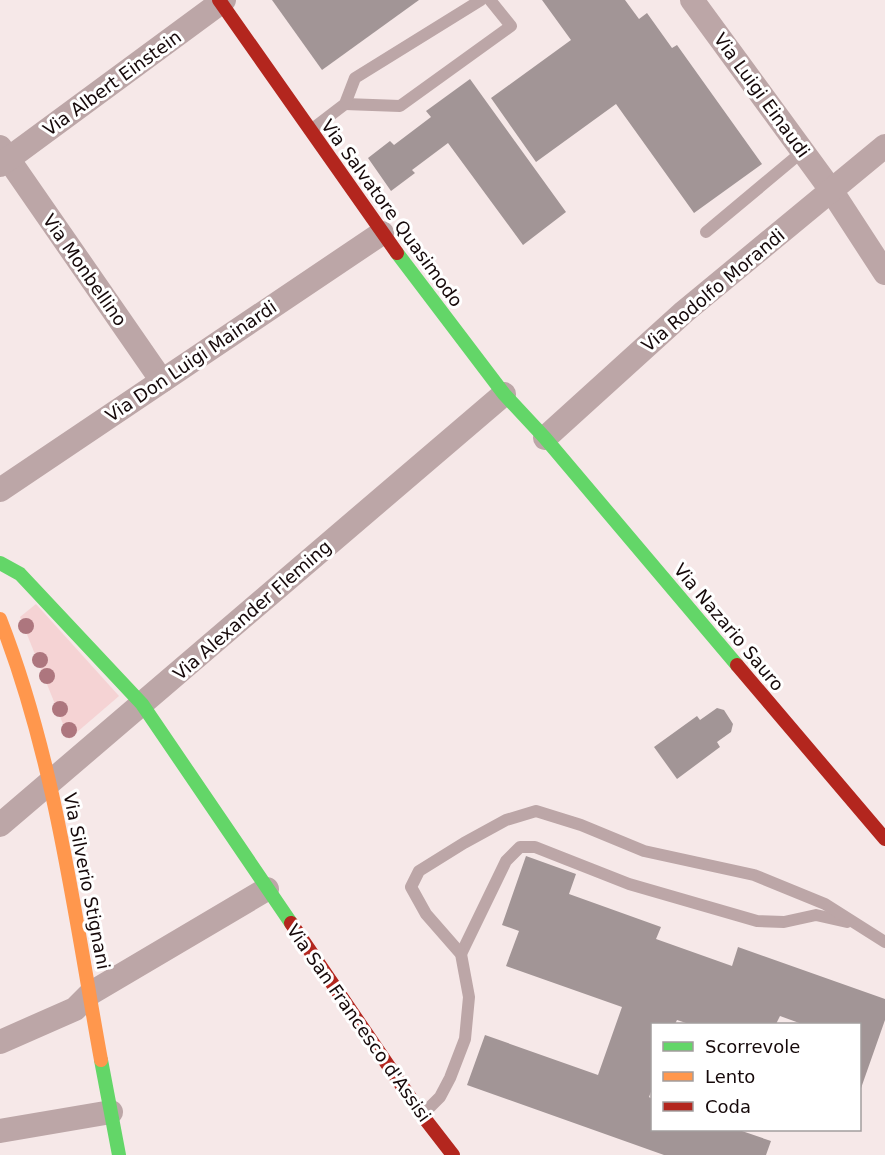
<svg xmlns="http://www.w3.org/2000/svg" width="885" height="1155" font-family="'DejaVu Sans',sans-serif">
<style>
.green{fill:#f5d3d4}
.building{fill:#a29596}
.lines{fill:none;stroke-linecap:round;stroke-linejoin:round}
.lane{stroke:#bca6a7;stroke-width:12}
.street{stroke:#bca6a7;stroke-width:24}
.fast{stroke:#63d668;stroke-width:14}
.slow{stroke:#ff974d;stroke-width:14}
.jam{stroke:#b3261e;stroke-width:14}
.tree{fill:#ad767e}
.labels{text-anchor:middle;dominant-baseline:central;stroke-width:6;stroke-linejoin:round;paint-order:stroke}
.street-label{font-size:18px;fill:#16090a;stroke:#fff}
</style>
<rect width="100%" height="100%" fill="#f6e8e8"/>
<path class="green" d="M36 604 119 696 69 739 20 617Z"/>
<g class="building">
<path d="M272 0H419L322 70Z"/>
<path d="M542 0H625L639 19 647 13 672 48 677 45 762 164 694 213 616 104 536 162 491 98 571 40Z"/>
<path d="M470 79 566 212 523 245 448 143 412 170 415 173 391 191 368 158 390 141 394 145 431 117 426 111Z"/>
<path d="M717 708 724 710 733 724 731 732 717 742 720 747 677 779 654 747 697 716 700 720Z"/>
<path d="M526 856 576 874 569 894 661 927 656 939 732 966 738 947 885 999V1020L860 1091V1024H802L780 1016 776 1024H689L677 1020 675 1024H652V1089L649 1097 652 1099V1130H739L771 1141 766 1155H664L467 1085 485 1035 598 1075 622 1007 506 966 519 931 502 925Z"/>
</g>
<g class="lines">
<g class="lane">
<path d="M345 104 400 106 511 26 490 0"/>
<path d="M311 130 345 104 355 78 481 0"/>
<path d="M706 232 803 151"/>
<path d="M461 954 506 861 520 847H535L629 884 757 921 784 922 816 915 847 922"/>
<path d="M422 1115 440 1097 450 1078 465 1039 469 997 461 954 426 914 411 887 419 871 464 843 506 820 536 811 581 825 644 851 754 875 825 904 885 942"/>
</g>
<g class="street">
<path d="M692 0 831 190 885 273"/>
<path d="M0 147 162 381"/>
<path d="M0 165 224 0"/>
<path d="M545 438 684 312 885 146"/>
<path d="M0 490 382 233"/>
<path d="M0 825 504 394"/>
<path d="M0 1042 75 1009 91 993 267 889"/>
<path d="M0 1131 111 1112"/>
</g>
<g class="fast">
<path d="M397 253 504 394 545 438 737 665"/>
<path d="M0 563 20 574 142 704 291 923"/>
<path d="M101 1060 119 1155"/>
</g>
<path class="slow" d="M0 619C55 759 74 912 101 1060"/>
<g class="jam">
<path d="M219 0 397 253"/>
<path d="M737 665 885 839"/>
<path d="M291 923 422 1115 453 1155"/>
</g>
</g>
<g class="tree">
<circle cx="26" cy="626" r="8"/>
<circle cx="40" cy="660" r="8"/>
<circle cx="47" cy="676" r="8"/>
<circle cx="60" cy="709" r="8"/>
<circle cx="69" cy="730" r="8"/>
</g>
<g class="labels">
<g class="street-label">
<text transform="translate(112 83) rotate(-36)">Via Albert Einstein</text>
<text transform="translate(762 95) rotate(54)">Via Luigi Einaudi</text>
<text transform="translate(392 213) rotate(54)">Via Salvatore Quasimodo</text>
<text transform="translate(85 270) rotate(55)">Via Monbellino</text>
<text transform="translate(713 290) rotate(-40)">Via Rodolfo Morandi</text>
<text transform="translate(191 361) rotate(-34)">Via Don Luigi Mainardi</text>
<text transform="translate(252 610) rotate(-41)">Via Alexander Fleming</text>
<text transform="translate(729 627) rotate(50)">Via Nazario Sauro</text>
<text transform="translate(87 881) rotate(79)">Via Silverio Stignani</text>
<text transform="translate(359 1023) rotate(55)">Via San Francesco d'Assisi</text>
</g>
</g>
<rect x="651" y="1023" width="210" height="108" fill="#ffffff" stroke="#a29d9d" stroke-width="1.5"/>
<rect x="663" y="1042" width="30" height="9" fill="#63d668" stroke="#a29d9d" stroke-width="1.5"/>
<text x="705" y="1053" font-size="18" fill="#16090a">Scorrevole</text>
<rect x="663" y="1072" width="30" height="9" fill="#ff974d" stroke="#a29d9d" stroke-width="1.5"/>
<text x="705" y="1083" font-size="18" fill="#16090a">Lento</text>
<rect x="663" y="1102" width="30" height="9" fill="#b3261e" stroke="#a29d9d" stroke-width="1.5"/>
<text x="705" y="1113" font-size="18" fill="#16090a">Coda</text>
</svg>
